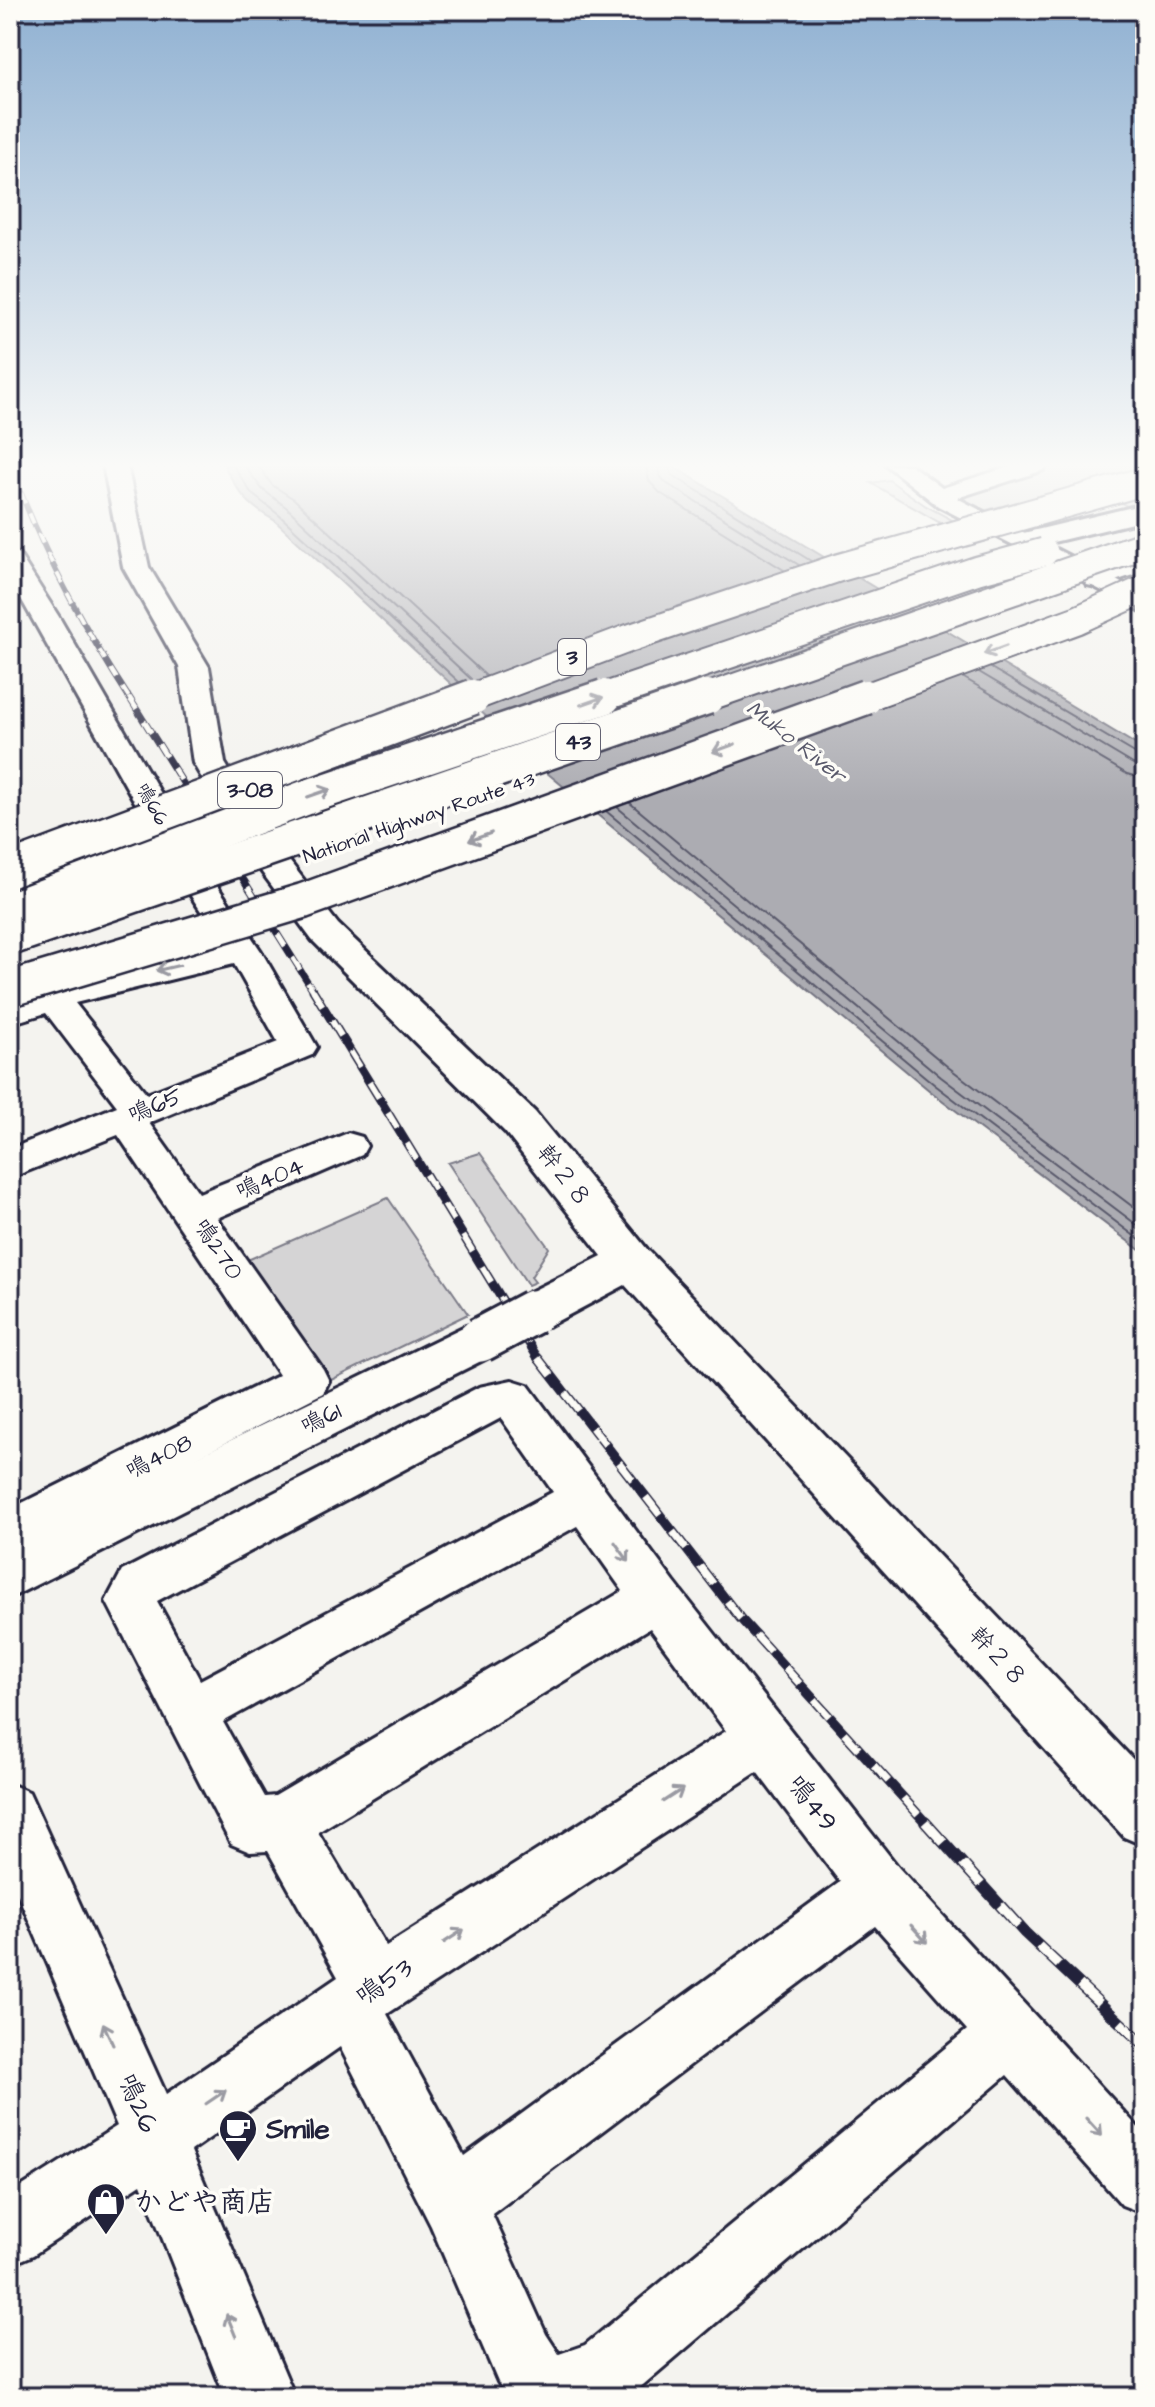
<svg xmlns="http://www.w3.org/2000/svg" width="1155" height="2407" font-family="'Architects Daughter','Klee One',sans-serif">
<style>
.green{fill:#d5d4d5;stroke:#7c7b88;stroke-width:2}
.water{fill:#acacb2;stroke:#757582;stroke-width:2}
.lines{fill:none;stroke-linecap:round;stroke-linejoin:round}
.shore{stroke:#59596b;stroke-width:2}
.street-casing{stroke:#22223b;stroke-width:6}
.secondary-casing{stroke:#22223b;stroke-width:6}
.highway-casing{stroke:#22223b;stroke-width:6}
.street{fill:#fdfcf7;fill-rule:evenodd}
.secondary{fill:#fdfcf7;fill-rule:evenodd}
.highway{fill:#fdfcf7;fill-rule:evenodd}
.rail-far4-casing{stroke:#22223b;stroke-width:6}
.rail-far3-casing{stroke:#22223b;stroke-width:7}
.rail-far2-casing{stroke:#22223b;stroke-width:9}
.rail-far1-casing{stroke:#22223b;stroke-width:10}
.rail-casing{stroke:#22223b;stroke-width:12}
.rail-far4{stroke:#fdfcf7;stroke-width:4;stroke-dasharray:11;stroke-linecap:butt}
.rail-far3{stroke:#fdfcf7;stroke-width:5;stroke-dasharray:14;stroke-linecap:butt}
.rail-far2{stroke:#fdfcf7;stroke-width:6;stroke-dasharray:18;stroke-linecap:butt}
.rail-far1{stroke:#fdfcf7;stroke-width:7;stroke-dasharray:22;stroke-linecap:butt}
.rail{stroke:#fdfcf7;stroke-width:9;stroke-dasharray:28;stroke-linecap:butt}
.secondary-bridge-casing{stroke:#22223b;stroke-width:49;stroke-linecap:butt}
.highway-bridge-far1-casing{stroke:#22223b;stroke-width:31;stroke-linecap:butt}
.highway-bridge-casing{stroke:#22223b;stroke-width:39;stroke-linecap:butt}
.secondary-bridge{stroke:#fdfcf7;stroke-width:43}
.highway-bridge-far1{stroke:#fdfcf7;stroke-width:27}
.highway-bridge{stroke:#fdfcf7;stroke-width:34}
.oneway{stroke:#9a9aa2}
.labels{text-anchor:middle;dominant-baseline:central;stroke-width:7;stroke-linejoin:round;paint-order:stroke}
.far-street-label{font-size:20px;fill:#22223b;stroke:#fdfcf7}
.shield{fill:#fdfcf7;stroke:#646373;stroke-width:2}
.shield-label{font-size:22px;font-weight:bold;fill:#22223b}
.far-water-label{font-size:22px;font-style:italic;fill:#59596b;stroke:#fdfcf7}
.street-label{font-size:24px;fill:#22223b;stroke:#fdfcf7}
.near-street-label{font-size:28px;fill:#22223b;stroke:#fdfcf7}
.near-poi-label{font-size:28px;font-weight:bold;fill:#22223b;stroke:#fdfcf7;text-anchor:start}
</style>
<rect width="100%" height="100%" fill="#f4f3ef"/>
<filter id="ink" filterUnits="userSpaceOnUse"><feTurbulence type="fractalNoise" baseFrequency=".0125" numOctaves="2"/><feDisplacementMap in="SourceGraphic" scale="16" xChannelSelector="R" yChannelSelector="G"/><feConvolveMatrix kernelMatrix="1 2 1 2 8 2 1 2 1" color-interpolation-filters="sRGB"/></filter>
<g filter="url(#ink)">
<g class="green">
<path d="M1046 465H1145V500L1127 506 1084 485 979 512 951 496Z"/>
<path d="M889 480 926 506 978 534 966 538 871 483Z"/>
<path d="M480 1153 549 1248 531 1277 535 1282 528 1285 448 1163Z"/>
<path d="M388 1198 468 1314 327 1382 243 1262Z"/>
</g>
<path class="water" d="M224 465H671L1145 750V1254L930 1091 546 772 274 520C248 506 237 491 224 465Z"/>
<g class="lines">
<g class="shore">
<path d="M233 465 252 494 279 515 459 682"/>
<path d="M244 465 262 489 286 507 471 679"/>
<path d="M258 465 272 485 294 499 486 676"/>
<path d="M646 465 649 481 660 493 784 570"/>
<path d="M658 465 660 476 666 483 799 565"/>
<path d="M668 465 672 475 811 561"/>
<path d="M991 668 1138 755 1145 756"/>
<path d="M979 672 1133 764 1145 767"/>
<path d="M964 678 1127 774 1145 779"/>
<path d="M630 803 948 1067 1145 1216"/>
<path d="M617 807 941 1077 1145 1231"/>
<path d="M606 811 935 1085 1145 1244"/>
</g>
<defs>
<g id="street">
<path d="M886 465H911L942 488 1015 465H1047L1044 470 957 498 1145 595V613L938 506Z"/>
<path d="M10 552 19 554 59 617 197 856 261 951 317 1047 312 1055 149 1123 199 1193 348 1133 362 1137 367 1146 362 1155 217 1218 323 1369 329 1381 323 1393 10 1553V1509L279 1375 118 1135 10 1178V1149L117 1106 46 1013 10 1024V1001L74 979 223 945 165 856 10 579ZM234 964 278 1042 147 1094 75 1003Z"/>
<path d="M512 1380 528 1385 674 1582 899 1868 1145 2135V2214L1122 2205 1007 2075 630 2396 507 2397 498 2382 431 2226 340 2047 191 2151 295 2397H225L141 2184 33 2255 10 2265V2194L117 2126 10 1876V1784L29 1792 166 2094 338 1977 268 1851 250 1852 231 1844 106 1601 122 1571 479 1387ZM501 1418 553 1492 200 1680 157 1601ZM577 1526 623 1591 275 1796 265 1797 223 1722ZM650 1628 726 1731 386 1946 318 1832ZM757 1772 840 1882 464 2156 387 2014ZM875 1926 967 2030 585 2345 559 2354 546 2334 492 2214Z"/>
</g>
<g id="secondary">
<path d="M103 465H127L149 567 209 667 225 763 270 836 338 924 535 1112 647 1249 1145 1772V1846L1124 1837 625 1285 550 1325 533 1330 516 1325 510 1312 516 1299 602 1256 505 1132 312 940 238 840 193 763 179 667 123 567Z"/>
<path d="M480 1321 497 1327 504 1340 497 1353 10 1598V1548L463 1327Z"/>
</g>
<g id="highway">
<path d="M1145 504V520L1024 549 1015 547 1011 541 1015 535Z"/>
<path d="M1145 554V571L1097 587 1087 585 1083 579 1087 573Z"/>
</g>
</defs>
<use href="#street" class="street-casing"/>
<use href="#secondary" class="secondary-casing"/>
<use href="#highway" class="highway-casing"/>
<use href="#street" class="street"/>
<use href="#secondary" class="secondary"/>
<use href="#highway" class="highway"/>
<defs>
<path id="rail-far4" d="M21 493C51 568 86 631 130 699"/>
<path id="rail-far3" d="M129 697 314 992"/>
<path id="rail-far2" d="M313 990 539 1360"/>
<path id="rail-far1" d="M538 1358 740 1618 927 1824"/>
<path id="rail" d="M925 1822 1025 1933 1145 2046"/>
</defs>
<use href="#rail-far4" class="rail-far4-casing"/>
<use href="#rail-far3" class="rail-far3-casing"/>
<use href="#rail-far2" class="rail-far2-casing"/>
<use href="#rail-far1" class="rail-far1-casing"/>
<use href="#rail" class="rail-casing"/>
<use href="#rail-far4" class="rail-far4"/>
<use href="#rail-far3" class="rail-far3"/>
<use href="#rail-far2" class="rail-far2"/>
<use href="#rail-far1" class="rail-far1"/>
<use href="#rail" class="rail"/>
<defs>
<path id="secondary-bridge" d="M480 1340 533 1312"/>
<g id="highway-bridge-far1">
<path d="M468 699 627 639 838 568 1145 481"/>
<path d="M598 699 978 570 1044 552"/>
<path d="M702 699 1145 545"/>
<path d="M861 699 1077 620 1145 589"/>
</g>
<g id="highway-bridge">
<path d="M10 870 473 697"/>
<path d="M16 907 310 796 604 697"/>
<path d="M10 938 707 697"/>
<path d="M10 989 303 901 866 697"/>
</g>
</defs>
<use href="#secondary-bridge" class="secondary-bridge-casing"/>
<use href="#highway-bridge-far1" class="highway-bridge-far1-casing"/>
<use href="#highway-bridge" class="highway-bridge-casing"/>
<use href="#secondary-bridge" class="secondary-bridge"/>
<use href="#highway-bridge-far1" class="highway-bridge-far1"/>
<use href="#highway-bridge" class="highway-bridge"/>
</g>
<defs><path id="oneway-shaft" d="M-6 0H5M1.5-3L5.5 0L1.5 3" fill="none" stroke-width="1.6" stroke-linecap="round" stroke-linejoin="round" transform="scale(2)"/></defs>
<g class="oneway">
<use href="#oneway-shaft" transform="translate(995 650) rotate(160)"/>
<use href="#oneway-shaft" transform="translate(592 701) rotate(-19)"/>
<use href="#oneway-shaft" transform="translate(724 748) rotate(160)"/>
<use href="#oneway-shaft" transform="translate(319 793) rotate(-19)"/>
<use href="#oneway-shaft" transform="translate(480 837) rotate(160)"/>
<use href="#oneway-shaft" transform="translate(168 968) rotate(167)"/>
<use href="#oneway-shaft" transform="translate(622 1552) rotate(54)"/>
<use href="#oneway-shaft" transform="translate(673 1795) rotate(-33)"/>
<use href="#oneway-shaft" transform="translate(919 1934) rotate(48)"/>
<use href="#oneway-shaft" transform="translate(454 1936) rotate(-33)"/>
<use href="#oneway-shaft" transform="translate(108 2034) rotate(-114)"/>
<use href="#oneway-shaft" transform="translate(216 2097) rotate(-34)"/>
<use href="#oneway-shaft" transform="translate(1094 2127) rotate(48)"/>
<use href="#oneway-shaft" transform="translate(231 2325) rotate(-112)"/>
</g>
</g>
<linearGradient id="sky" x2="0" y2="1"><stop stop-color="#90b1d2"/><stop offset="0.58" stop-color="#fafaf8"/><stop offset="1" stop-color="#fafaf8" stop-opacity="0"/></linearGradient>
<rect width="1155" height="802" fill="url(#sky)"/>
<defs>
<symbol id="cafe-pin" viewBox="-11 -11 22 30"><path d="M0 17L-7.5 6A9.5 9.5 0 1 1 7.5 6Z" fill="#22223b" stroke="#fdfcf7"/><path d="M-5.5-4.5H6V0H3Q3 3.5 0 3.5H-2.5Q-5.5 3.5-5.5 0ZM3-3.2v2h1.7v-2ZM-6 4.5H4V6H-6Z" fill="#fff"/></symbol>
<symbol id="shop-pin" viewBox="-11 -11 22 30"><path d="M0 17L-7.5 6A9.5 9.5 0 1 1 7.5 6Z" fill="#22223b" stroke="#fdfcf7"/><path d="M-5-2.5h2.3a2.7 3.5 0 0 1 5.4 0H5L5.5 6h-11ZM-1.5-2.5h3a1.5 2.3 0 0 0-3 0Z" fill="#fff"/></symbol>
</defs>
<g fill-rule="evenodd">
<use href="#cafe-pin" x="216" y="2107" width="44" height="60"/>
<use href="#shop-pin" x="84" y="2180" width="44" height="60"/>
</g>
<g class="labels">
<g class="far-street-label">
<text transform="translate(152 804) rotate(60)">鳴66</text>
<text transform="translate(419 818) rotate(-19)">National Highway Route 43</text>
</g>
<g class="shield">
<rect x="558" y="639" width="28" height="36" rx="6"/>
<rect x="556" y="724" width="44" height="36" rx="6"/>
<rect x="218" y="772" width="64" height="36" rx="6"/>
</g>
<g class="shield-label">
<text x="572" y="657">3</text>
<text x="578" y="742">43</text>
<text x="250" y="790">3-08</text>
</g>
<g class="far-water-label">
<text transform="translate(796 742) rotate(38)">Muko River</text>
</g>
<g class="street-label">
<text transform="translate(155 1106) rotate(-22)">鳴65</text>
<text transform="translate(564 1176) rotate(52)">幹２８</text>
<text transform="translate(270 1179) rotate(-23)">鳴404</text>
<text transform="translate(218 1249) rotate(56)">鳴270</text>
<text transform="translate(321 1419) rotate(-26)">鳴61</text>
<text transform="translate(159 1457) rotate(-27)">鳴408</text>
<text transform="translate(998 1657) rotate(47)">幹２８</text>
</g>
<g class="near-street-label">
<text transform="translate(812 1803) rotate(52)">鳴49</text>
<text transform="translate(384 1982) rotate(-34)">鳴53</text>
<text transform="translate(138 2103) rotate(66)">鳴26</text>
</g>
<g class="near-poi-label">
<text x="266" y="2129">Smile</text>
<text x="134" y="2202">かどや商店</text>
</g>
</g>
<rect width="1155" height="2407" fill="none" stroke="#fdfcf7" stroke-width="40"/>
<rect x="20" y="20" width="1115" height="2367" fill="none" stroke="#22223b" stroke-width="3" filter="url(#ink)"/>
</svg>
